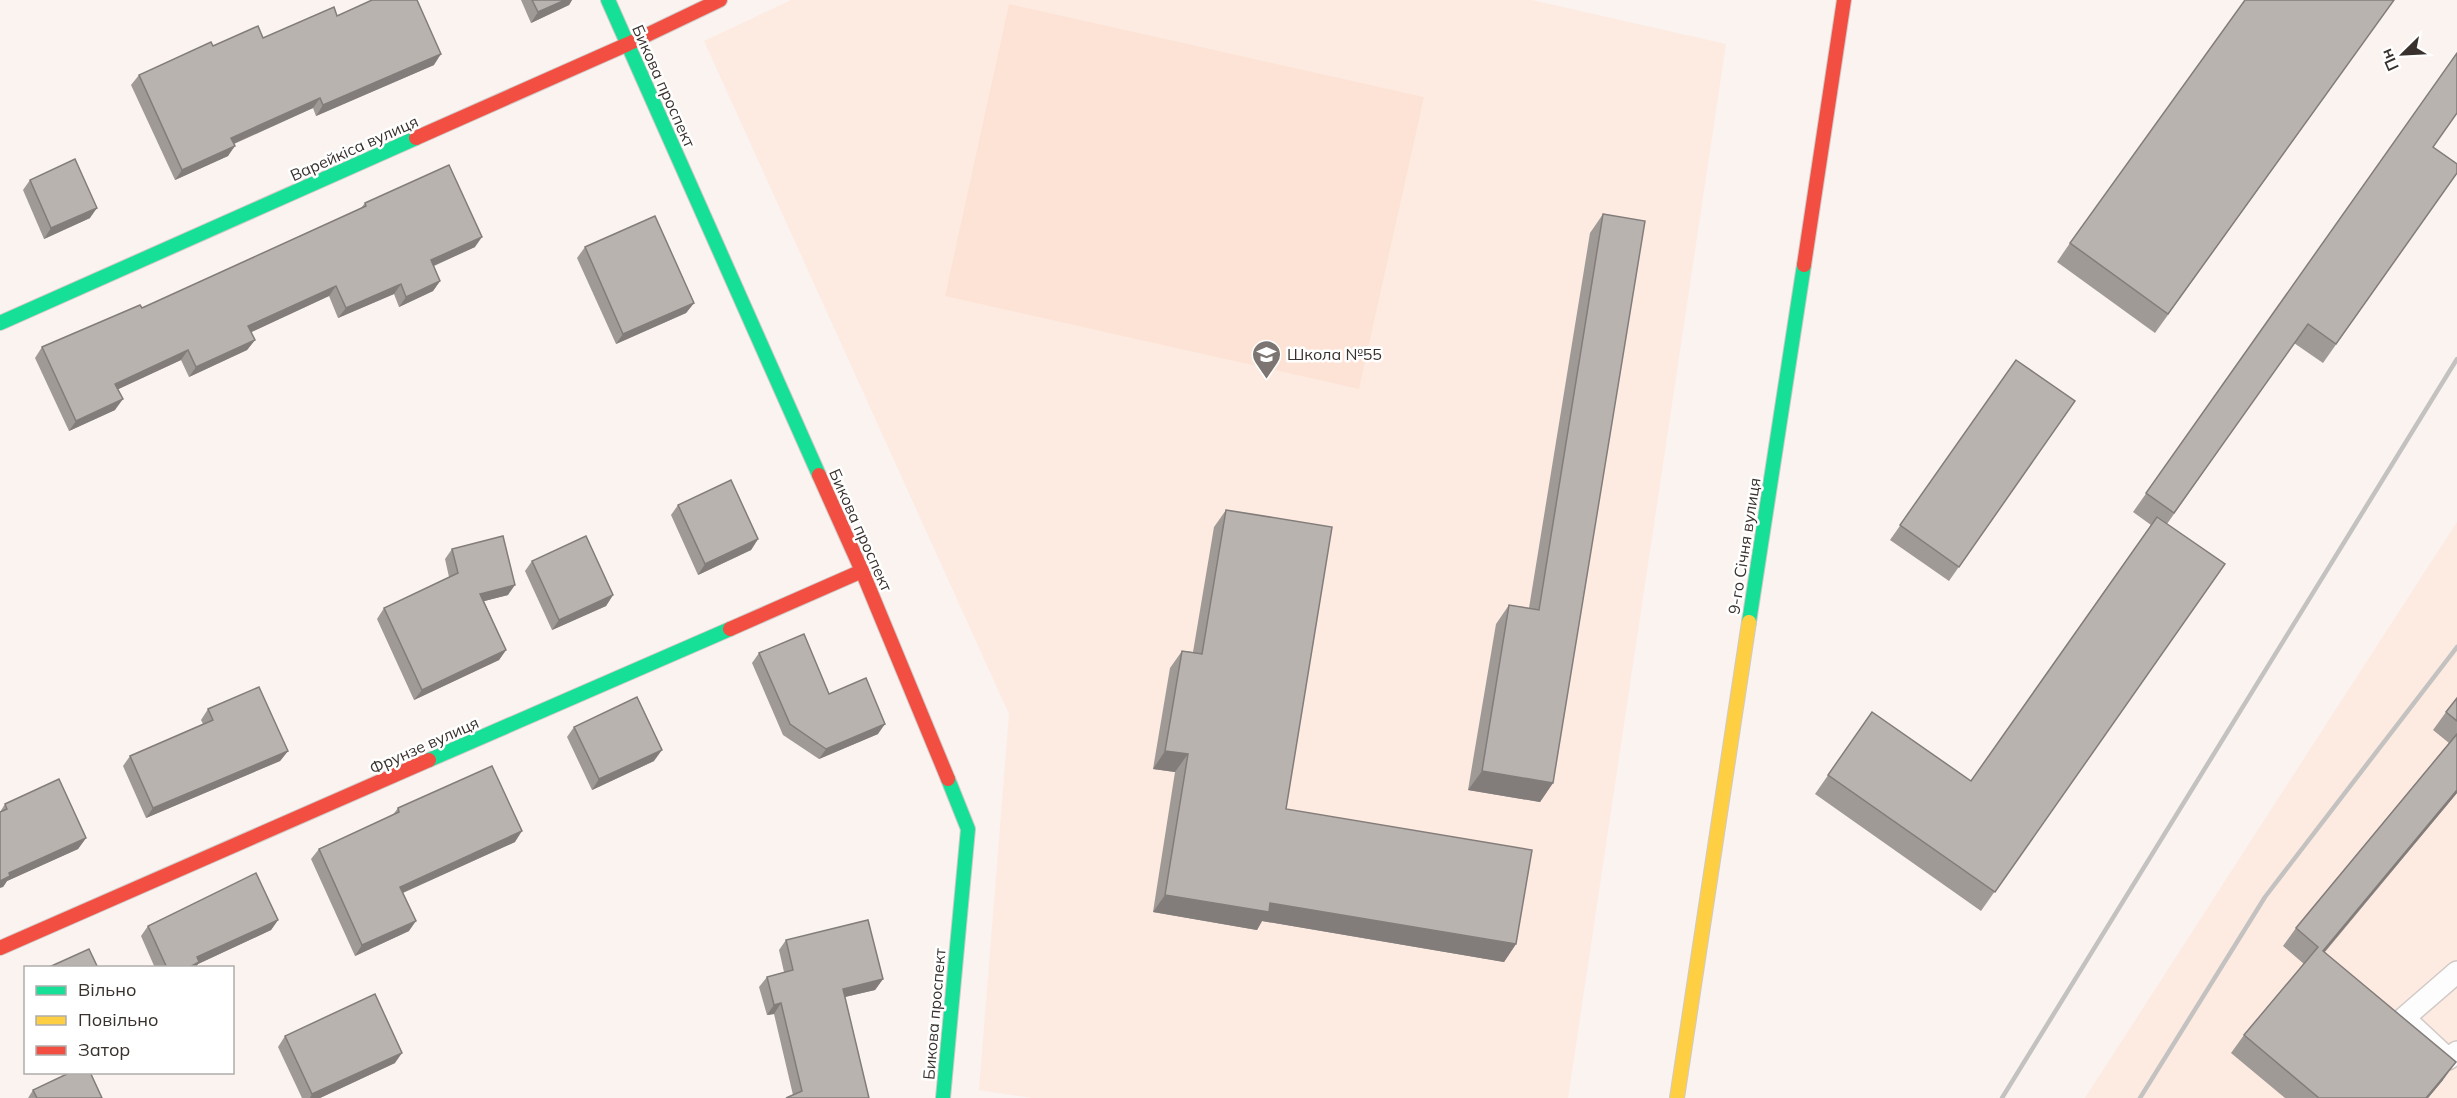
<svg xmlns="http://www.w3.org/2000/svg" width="2457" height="1098" font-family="Mulish,sans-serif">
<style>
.built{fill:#fdebe2}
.grass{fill:#fde3d5}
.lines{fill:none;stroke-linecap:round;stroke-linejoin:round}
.lane-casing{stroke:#d0c9c6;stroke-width:24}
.fast-casing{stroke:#d0c9c6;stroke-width:16}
.slow-casing{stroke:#d0c9c6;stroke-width:16}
.jam-casing{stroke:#d0c9c6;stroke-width:16}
.lane{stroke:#fefdfd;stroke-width:21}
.fast{stroke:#16e098;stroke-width:14}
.slow{stroke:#ffcf43;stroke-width:14}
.jam{stroke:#f24e42;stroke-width:14}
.rail{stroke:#c4c2c1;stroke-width:4.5}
.wall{fill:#9f9a96}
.shaded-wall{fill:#827d7a}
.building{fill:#b9b3af;stroke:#827d7a;stroke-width:1.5}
.labels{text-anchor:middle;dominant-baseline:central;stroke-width:5;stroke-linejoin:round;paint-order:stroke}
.street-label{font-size:16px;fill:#38312d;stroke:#fff}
.poi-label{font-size:16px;fill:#38312d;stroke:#fff;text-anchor:start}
</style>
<rect width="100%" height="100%" fill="#faf3f0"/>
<g class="built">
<path d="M791 0H1532L1726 44 1568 1098H1032L979 1090 1009 714 704 41Z"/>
<path d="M2457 522V1098H2085L2334 712Z"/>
</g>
<path class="grass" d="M1009 4 1424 97 1359 389 945 296Z"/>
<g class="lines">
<defs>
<path id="lane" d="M2457 972 2404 1018 2448 1059 2457 1052"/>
<g id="fast">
<path d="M608 0 819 475"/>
<path d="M0 323 416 138"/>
<path d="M1749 622 1804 265"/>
<path d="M429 760 730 629"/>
<path d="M943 1098 968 829 948 779"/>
</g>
<path id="slow" d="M1677 1098 1749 622"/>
<g id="jam">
<path d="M416 138 628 44 720 0"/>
<path d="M1804 265 1844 0"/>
<path d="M819 475 862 571 948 779"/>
<path d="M730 629 862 571"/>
<path d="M0 948 429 760"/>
</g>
</defs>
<use href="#lane" class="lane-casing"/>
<use href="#fast" class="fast-casing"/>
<use href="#slow" class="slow-casing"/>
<use href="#jam" class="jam-casing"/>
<use href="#lane" class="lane"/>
<use href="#fast" class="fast"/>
<use href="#slow" class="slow"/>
<use href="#jam" class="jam"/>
<g class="rail">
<path d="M2002 1098 2457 359"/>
<path d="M2140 1098 2265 897 2457 647"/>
</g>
</g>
<g class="wall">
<path d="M521 0H572L569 5 531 23Z"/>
<path d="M2394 0 2155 333 2057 262 2070 243Z"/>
<path d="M337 16 434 65 316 116 313 108 234 144 228 156 175 180 131 85 139 75 213 46 263 38Z"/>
<path d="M2457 53 2433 147 2457 173 2323 363 2294 343 2167 524 2225 564 1981 911 1815 794 1872 712 1971 781 2151 525 2133 512Z"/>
<path d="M30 180 90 218 44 239 23 190Z"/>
<path d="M365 203 475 247 434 266 440 281 433 291 399 307 394 294 338 318 329 296 251 332 255 340 247 350 189 377 181 360 118 389 115 410 69 431 35 358 42 347 142 308 361 208Z"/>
<path d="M1603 214 1553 783 1540 802 1468 790 1496 624 1509 605 1529 608 1590 233Z"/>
<path d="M585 247 694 303 686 313 616 344 577 258Z"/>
<path d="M2016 360 2075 401 1949 581 1890 540Z"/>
<path d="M678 505 758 539 751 550 698 575 671 515Z"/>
<path d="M1226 510 1286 809 1516 944 1504 962 1262 921 1257 930 1153 912 1175 772 1153 769 1170 668 1182 651 1193 652 1214 527Z"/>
<path d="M452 549 508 595 484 601 506 650 499 660 414 700 377 619 384 608 449 577 445 559Z"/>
<path d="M532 561 613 595 606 606 552 630 525 571Z"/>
<path d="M759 653 829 694 878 734 819 759 783 735 752 663Z"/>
<path d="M2457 698V793L2325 952 2443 1080 2428 1098H2285L2231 1053 2244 1035 2304 964 2283 946 2296 928 2449 743 2433 730 2446 712Z"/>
<path d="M208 709 288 751 280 761 146 818 123 766 130 756 203 724 201 720Z"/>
<path d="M574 727 654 761 592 790 567 737Z"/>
<path d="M5 804 86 838 78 849 7 881 3 887 0 812Z"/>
<path d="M398 808 515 842 403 893 409 931 355 956 311 859 319 849 392 816Z"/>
<path d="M278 920 271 930 198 964 195 968H155L141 936 148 926Z"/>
<path d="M786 940 883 979 875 990 845 997 869 1098 793 1095 774 1014 767 1015 759 987 767 977 784 972 779 950Z"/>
<path d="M285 1036 395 1063 320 1098H302L278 1047Z"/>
<path d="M33 1090 102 1098H28Z"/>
</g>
<g class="shaded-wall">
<path d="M565 0H572L569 5 531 23 538 12Z"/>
<path d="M441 54 434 65 316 116 323 105Z"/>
<path d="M320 98 313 108 224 148 231 138Z"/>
<path d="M235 146 228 156 175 180 182 170Z"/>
<path d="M97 208 90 218 44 239 51 228Z"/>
<path d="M482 237 475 247 424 270 431 260Z"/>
<path d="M440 281 433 291 399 307 406 297Z"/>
<path d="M401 284 394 294 338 318 346 308Z"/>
<path d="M336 286 329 296 241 337 248 326Z"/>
<path d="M694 303 686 313 616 344 623 334Z"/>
<path d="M255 340 247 350 189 377 196 367Z"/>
<path d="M188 350 181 360 108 394 115 384Z"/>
<path d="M123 399 115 410 69 431 76 421Z"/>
<path d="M758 539 751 550 698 575 705 564Z"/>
<path d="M515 585 508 595 473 604 480 594Z"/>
<path d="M613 595 606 606 552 630 559 620Z"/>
<path d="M506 650 499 660 414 700 422 690Z"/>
<path d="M885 724 878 734 819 759 826 749Z"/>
<path d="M662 750 654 761 592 790 599 779Z"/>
<path d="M288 751 280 761 146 818 153 808Z"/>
<path d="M1165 751 1188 754 1175 772 1153 769Z"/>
<path d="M1482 771 1553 783 1540 802 1468 790Z"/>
<path d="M2457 790V793L2310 969 2323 951Z"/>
<path d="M522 831 515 842 393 897 400 887Z"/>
<path d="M86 838 78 849 7 881 3 887 0 888V881L9 873Z"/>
<path d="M1165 895 1270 903 1516 944 1504 962 1262 921 1257 930 1153 912Z"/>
<path d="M278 920 271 930 198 964 195 968H188L197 957Z"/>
<path d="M416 921 409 931 355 956 362 945Z"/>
<path d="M883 979 875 990 836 999 843 989Z"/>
<path d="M781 1003 774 1014 767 1015 774 1005Z"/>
<path d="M402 1053 395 1063 320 1098H310L312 1094Z"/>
<path d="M2456 1062 2443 1080 2428 1098H2426Z"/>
</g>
<g class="building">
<path d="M372 0H417L441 54 323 105 320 98 231 138 235 146 182 170 139 75 211 42 213 46 258 26 263 38 334 7 337 16Z"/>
<path d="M532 0H565L538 12Z"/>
<path d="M2245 0H2394L2168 314 2070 243Z"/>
<path d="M2457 53V113L2433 147 2457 164V173L2336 344 2308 324 2174 513 2146 493Z"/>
<path d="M75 159 97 208 51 228 30 180Z"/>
<path d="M449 165 482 237 431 260 440 281 406 297 401 284 346 308 336 286 248 326 255 340 196 367 188 350 115 384 123 399 76 421 42 347 140 305 142 308 366 206 365 203Z"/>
<path d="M1603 214 1645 221 1553 783 1482 771 1509 605 1539 610Z"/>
<path d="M655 216 694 303 623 334 585 247Z"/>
<path d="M2016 360 2075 401 1959 567 1900 525Z"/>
<path d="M731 480 758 539 705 564 678 505Z"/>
<path d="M1226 510 1332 527 1286 809 1532 850 1516 944 1270 903 1269 912 1165 895 1188 754 1165 751 1182 651 1202 654Z"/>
<path d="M2157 517 2225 564 1995 892 1828 775 1872 712 1971 781Z"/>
<path d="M503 536 515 585 480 594 506 650 422 690 384 608 458 573 452 549Z"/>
<path d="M586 536 613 595 559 620 532 561Z"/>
<path d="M804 634 829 694 866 678 885 724 826 749 790 724 759 653Z"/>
<path d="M259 687 288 751 153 808 130 756 213 720 208 709Z"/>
<path d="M637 697 662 750 599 779 574 727Z"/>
<path d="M2457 698V721L2446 712Z"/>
<path d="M2457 734V790L2323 951 2456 1062 2426 1098H2319L2244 1035 2318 947 2296 928Z"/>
<path d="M492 766 522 831 400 887 416 921 362 945 319 849 399 812 398 808Z"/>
<path d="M59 779 86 838 9 873 10 876 0 881V812L7 809 5 804Z"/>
<path d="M256 873 278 920 197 957 199 962 188 968H167L148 926Z"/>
<path d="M868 920 883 979 843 989 869 1098H786L802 1091 781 1003 774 1005 767 977 793 970 786 940Z"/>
<path d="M89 949 98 968H47Z"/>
<path d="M375 994 402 1053 312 1094 285 1036Z"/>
<path d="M71 1072H90L102 1098H37L33 1090Z"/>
</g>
<defs>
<symbol id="school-pin" viewBox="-11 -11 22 30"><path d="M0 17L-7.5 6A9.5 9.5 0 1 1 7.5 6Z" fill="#7c7571" stroke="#fff"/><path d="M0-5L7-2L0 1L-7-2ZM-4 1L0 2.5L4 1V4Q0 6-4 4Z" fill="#fff"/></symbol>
</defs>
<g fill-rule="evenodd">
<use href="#school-pin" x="1250" y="338" width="33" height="45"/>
</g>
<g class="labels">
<g class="street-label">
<text transform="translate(664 86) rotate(66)">Бикова проспект</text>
<text transform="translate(354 148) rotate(-24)">Варейкіса вулиця</text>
<text transform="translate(861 530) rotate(66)">Бикова проспект</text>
<text transform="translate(1744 546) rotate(-81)">9-го Січня вулиця</text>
<text transform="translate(424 745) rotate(-24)">Фрунзе вулиця</text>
<text transform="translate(934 1014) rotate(-85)">Бикова проспект</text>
</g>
<g class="poi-label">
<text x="1287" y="354">Школа №55</text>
</g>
</g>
<rect x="24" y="966" width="210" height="108" fill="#ffffff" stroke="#afadab" stroke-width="1.5"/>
<rect x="36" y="986" width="30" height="9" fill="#16e098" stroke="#afadab" stroke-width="1.5"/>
<text x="78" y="996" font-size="18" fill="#38312d">Вільно</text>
<rect x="36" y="1016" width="30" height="9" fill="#ffcf43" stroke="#afadab" stroke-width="1.5"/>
<text x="78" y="1026" font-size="18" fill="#38312d">Повільно</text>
<rect x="36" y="1046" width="30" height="9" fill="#f24e42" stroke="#afadab" stroke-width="1.5"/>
<text x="78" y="1056" font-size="18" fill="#38312d">Затор</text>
<g transform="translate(2403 54) rotate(246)" stroke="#ffffff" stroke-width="4.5" paint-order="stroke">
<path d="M0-4.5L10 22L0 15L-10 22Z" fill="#38312d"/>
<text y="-9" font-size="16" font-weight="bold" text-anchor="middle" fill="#38312d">Пн</text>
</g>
</svg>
